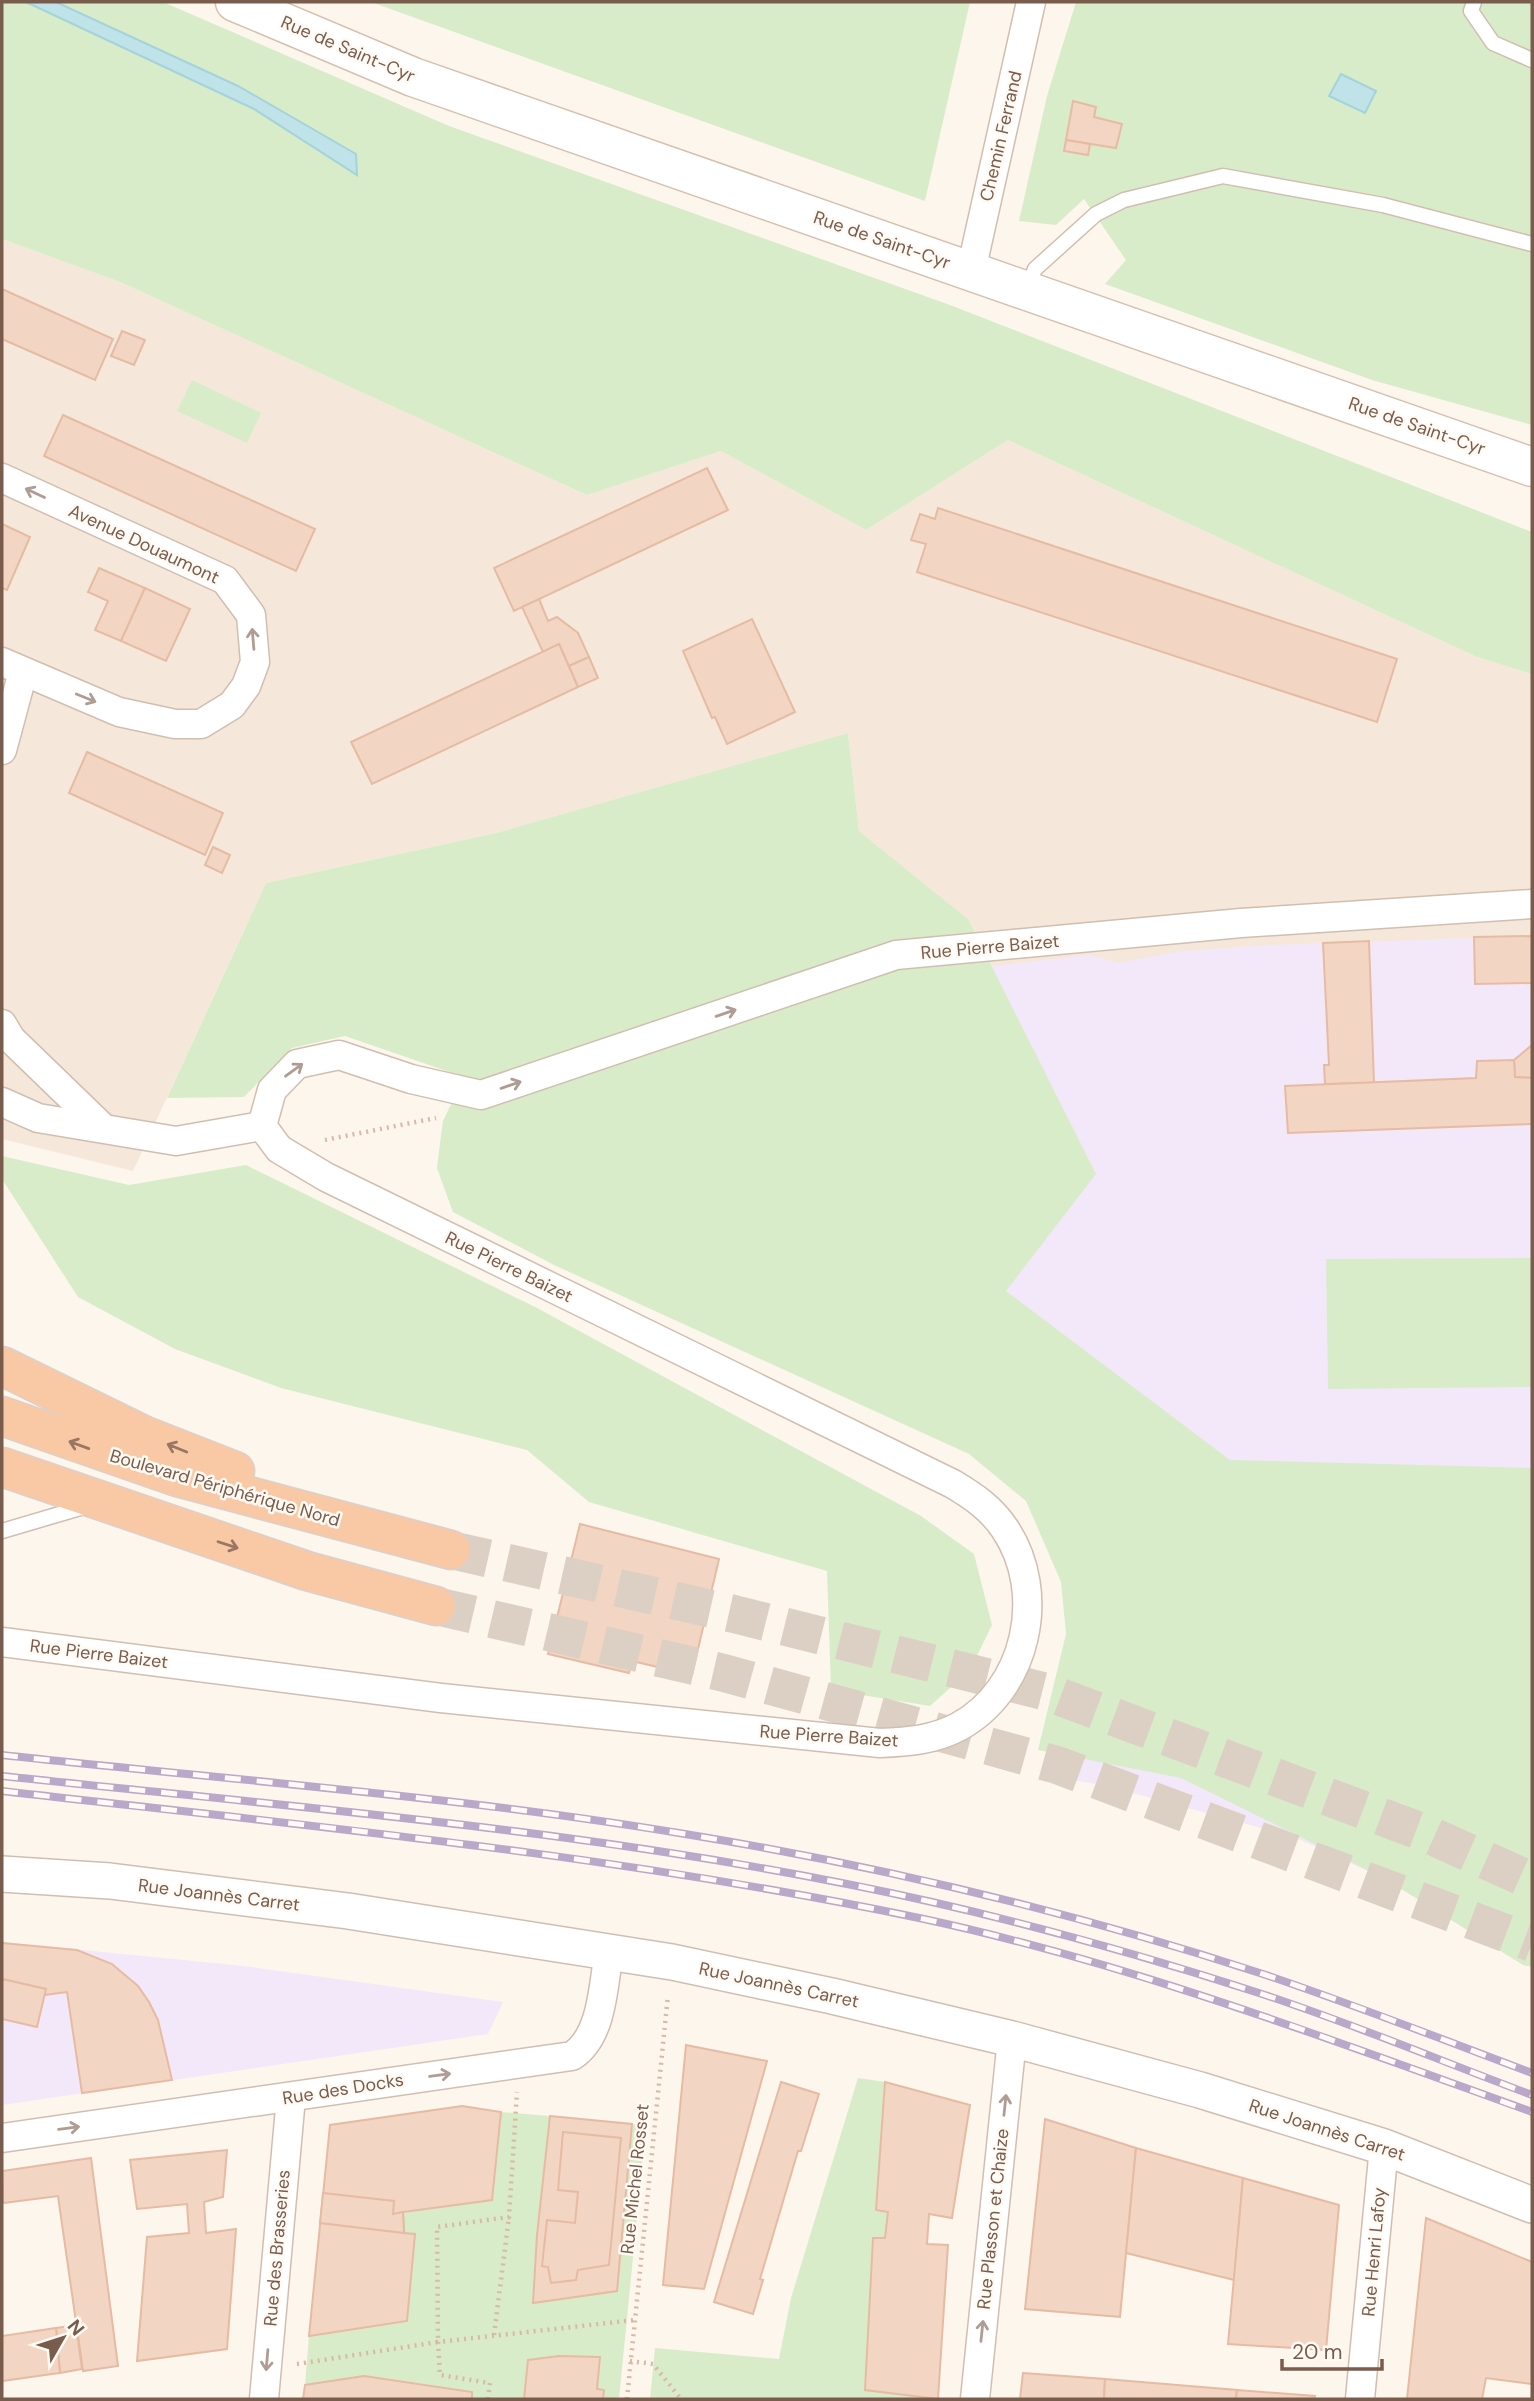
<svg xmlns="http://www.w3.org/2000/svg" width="1534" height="2401" font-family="'DM Sans',sans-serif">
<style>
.residential{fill:#f5e8da}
.education{fill:#f3e8fa}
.green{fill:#d8ecc9}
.water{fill:#bfe3e8;stroke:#a5d3da;stroke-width:2}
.building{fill:#f3d5c3;stroke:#e6bba3;stroke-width:2}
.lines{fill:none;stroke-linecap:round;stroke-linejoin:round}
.trunk-tunnel{stroke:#dcd0c4;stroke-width:38;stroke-dasharray:38 19;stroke-linecap:butt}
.service-casing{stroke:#d1beb0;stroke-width:17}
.minor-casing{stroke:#d1beb0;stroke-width:31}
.tertiary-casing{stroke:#d1beb0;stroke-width:38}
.secondary-casing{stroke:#d6c0b0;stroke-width:41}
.trunk-casing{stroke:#dad1cd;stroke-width:41}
.path{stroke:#d9b8a5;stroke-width:4.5;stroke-dasharray:2 5;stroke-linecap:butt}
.service{stroke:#fff;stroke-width:14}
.minor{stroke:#fff;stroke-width:28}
.tertiary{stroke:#fff;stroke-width:35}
.secondary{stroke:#fff;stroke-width:38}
.trunk{stroke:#f9c8a4;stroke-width:38}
.rail-casing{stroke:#b9a8c9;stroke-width:8}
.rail{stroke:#fffaf3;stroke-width:5;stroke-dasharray:16;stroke-linecap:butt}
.oneway{stroke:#af9d94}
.oneway2{stroke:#9a7763}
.labels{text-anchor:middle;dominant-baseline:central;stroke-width:5;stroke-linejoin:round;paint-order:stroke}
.street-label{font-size:18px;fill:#7a5c4d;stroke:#fffaf3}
</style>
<rect width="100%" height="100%" fill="#fdf6ec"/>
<path class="residential" d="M2 239 120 282 587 495 721 451 866 530 1008 440 1477 657 1532 674V1468L1230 1460 968 919 859 831 848 733 496 833 266 883 133 1171 2 1139Z"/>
<g class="education">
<path d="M1532 936V1967L1522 1964 1387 1880 1294 1837 1103 1785 1045 1776 1136 1465 453 1212 437 1168 443 1121 537 1101 918 975 1090 955 1119 963 1184 951 1272 945Z"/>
<path d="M2 1942 244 1966 503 2002 488 2034 2 2105Z"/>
</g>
<g class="green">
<path d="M2 2H163L449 126 950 305 1532 532V674L1477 657 1008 440 866 530 721 451 587 495 120 282 2 239Z"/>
<path d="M371 2H970L925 201Z"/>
<path d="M1076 2H1532V425L1372 380 1105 284 1126 260 1084 199 1056 225 1019 221 1047 96Z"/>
<path d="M192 380 261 413 247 443 177 411Z"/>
<path d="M848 733 859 831 968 919 1096 1174 1006 1291 1230 1460 1532 1468V1967L1523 1965 1387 1880 1181 1778 1038 1750 1066 1634 1061 1582 1026 1501 969 1454 554 1265 453 1212 437 1168 443 1121 464 1077 345 1036 292 1048 244 1097 167 1098 266 883 496 833Z"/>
<path d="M2 1156 129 1185 246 1165 537 1308 921 1516 974 1554 992 1625 970 1670 930 1706 831 1690 827 1571 589 1502 527 1450 281 1388 175 1349 78 1297 2 1179Z"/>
<path d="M1532 1258V1387L1328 1389 1326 1259Z"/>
<path d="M858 2078 885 2082 876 2209 888 2212 885 2238 873 2239 865 2389 938 2399H650L655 2348 779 2359 791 2298Z"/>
<path d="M501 2112 550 2116 537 2235 533 2303 617 2291 632 2124 646 2126 619 2399H603L604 2391 597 2389 600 2357 559 2356 528 2360 524 2399H472V2392L364 2376 305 2385 309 2336 415 2234 404 2233 403 2212 492 2200Z"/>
</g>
<g class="water">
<path d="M26 2H56L238 86 356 154 357 175 254 109Z"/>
<path d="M1341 74 1376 91 1365 113 1329 96Z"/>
</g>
<g class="building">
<path d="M1073 101 1096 107 1094 117 1122 124 1116 148 1066 140Z"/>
<path d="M1066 140 1090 144 1088 155 1064 151Z"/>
<path d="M2 289 113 339 95 380 2 339Z"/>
<path d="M122 331 145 340 134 365 111 356Z"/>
<path d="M63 415 315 529 296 571 44 456Z"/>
<path d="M707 468 728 510 514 611 494 568Z"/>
<path d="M938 508 1397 659 1377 722 917 572 926 544 911 540 920 514 935 519Z"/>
<path d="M2 524 30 537 7 590 2 588Z"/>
<path d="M99 568 145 588 121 641 95 630 108 601 88 592Z"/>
<path d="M145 588 190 609 166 661 121 641Z"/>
<path d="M539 599 548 621 557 617 578 633 589 657 569 666 559 644 543 652 522 607Z"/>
<path d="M752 619 795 712 727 744 715 717 712 718 683 651Z"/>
<path d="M559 644 578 687 372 784 351 742Z"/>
<path d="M589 657 598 678 578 687 569 666Z"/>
<path d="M87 752 223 813 205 855 69 793Z"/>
<path d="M213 847 230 855 222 873 205 865Z"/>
<path d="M1532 936V983L1475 984 1474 937Z"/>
<path d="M1369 941 1374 1083 1325 1084 1324 1065H1329L1323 943Z"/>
<path d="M1532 1045V1078L1515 1077 1514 1060Z"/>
<path d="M1514 1060 1515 1077 1532 1078V1124L1288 1133 1285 1086 1476 1078 1477 1061Z"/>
<path d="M580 1524 719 1559 692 1675 632 1661 629 1673 548 1654Z"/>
<path d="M2 1943 77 1950 112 1964 138 1986 149 2002 158 2020 172 2080 82 2093 67 1992 44 1995 46 1989 2 1979Z"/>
<path d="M2 1979 46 1989 37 2027 2 2019Z"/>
<path d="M686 2045 767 2061 704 2289 663 2285Z"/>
<path d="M781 2082 819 2094 801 2151H798L760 2279 763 2280 753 2314 714 2302Z"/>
<path d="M885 2082 970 2105 952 2218 929 2214 927 2244 948 2245 938 2399 865 2390 873 2238H885L888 2212 876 2210Z"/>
<path d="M462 2106 501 2112 492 2200 403 2212 404 2233 415 2234 407 2321 309 2336 330 2125Z"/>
<path d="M550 2116 632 2124 617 2291 533 2303 537 2235Z"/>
<path d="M1045 2119 1136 2148 1120 2317 1025 2309Z"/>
<path d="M563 2132 621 2138 609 2265 578 2270 576 2280 551 2283 548 2267 542 2266 547 2220 575 2223 578 2192 558 2190Z"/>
<path d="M1136 2148 1243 2178 1234 2280 1126 2253Z"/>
<path d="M227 2150 223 2197 204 2202 206 2233 236 2229 227 2349 137 2361 147 2237 189 2233 187 2204 137 2209 130 2160Z"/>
<path d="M91 2158 118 2366 83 2371 58 2196 3 2203 2 2171Z"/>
<path d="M1243 2178 1339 2205 1326 2350 1228 2344Z"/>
<path d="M323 2193 394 2201 393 2214 403 2212 404 2233 320 2223Z"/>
<path d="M1426 2218 1532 2262V2384L1486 2378 1482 2399H1407Z"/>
<path d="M76 2325 82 2369 60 2373 56 2328Z"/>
<path d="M56 2328 60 2373 2 2381V2336Z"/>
<path d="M559 2356 600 2357 597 2389 604 2390 603 2399H524L528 2360Z"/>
<path d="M1023 2373 1105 2379 1104 2399H1020Z"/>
<path d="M364 2376 472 2392V2399H303L305 2385Z"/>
<path d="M1105 2379 1237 2390 1236 2399H1104Z"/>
<path d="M1237 2390 1315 2396 1314 2399H1236Z"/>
</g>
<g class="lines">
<g class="trunk-tunnel">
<path d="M451 1550 734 1614 1047 1692 1425 1833 1532 1881"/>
<path d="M436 1606 724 1673 1057 1765 1532 1943"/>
</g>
<defs>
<g id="service">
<path d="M1474 2 1471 11 1493 43 1532 60"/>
<path d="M1027 289 1035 269 1096 214 1124 200 1223 176 1383 205 1532 244"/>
<path d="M2 1531 87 1506"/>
</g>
<g id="minor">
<path d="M971 271 1031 2"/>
<path d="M2 478 225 580 251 615 255 662 246 686 232 705 201 724H175L119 712 2 662"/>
<path d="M2 750 23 672"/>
<path d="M2 1024 11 1039 102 1127"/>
<path d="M2 1102 38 1118 176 1141 262 1126"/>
<path d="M262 1126 272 1090 297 1064 339 1055 411 1079 481 1095 896 955 1241 923 1532 904"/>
<path d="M2 1642 441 1698 880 1743C908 1742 933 1740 958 1727 1027 1690 1048 1593 1005 1529 991 1508 973 1496 953 1484L326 1177 279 1149 262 1126"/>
<path d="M2 2138 572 2056C603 2036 603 1985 609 1952"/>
<path d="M264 2399 291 2097"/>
<path d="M975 2399 1012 2039"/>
<path d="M1360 2399 1384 2147"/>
</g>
<path id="tertiary" d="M2 1874 110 1881 348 1911 672 1962 832 1996 1012 2039 1200 2090 1384 2147 1532 2205"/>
<path id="secondary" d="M235 2 413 77 1532 467"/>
<g id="trunk">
<path d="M2 1366 143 1435 235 1471"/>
<path d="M2 1416 177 1477 451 1550"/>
<path d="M2 1467 307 1571 436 1606"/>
</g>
</defs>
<use href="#service" class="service-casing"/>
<use href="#minor" class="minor-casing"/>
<use href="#tertiary" class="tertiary-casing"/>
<use href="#secondary" class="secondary-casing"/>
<use href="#trunk" class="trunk-casing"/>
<g class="path">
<path d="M325 1140 436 1118"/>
<path d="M494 2335 509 2217"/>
<path d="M630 2361 653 2364 681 2399"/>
<path d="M297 2364 438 2342 437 2227 509 2217 517 2092"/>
<path d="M488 2399 490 2383 440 2375 438 2342 635 2320"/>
<path d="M627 2399 668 1995"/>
</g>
<use href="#service" class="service"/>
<use href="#minor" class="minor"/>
<use href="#tertiary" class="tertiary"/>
<use href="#secondary" class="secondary"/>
<use href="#trunk" class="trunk"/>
<defs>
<g id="rail">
<path d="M2 1755C231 1780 464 1797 691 1835 885 1867 1079 1914 1266 1975 1355 2005 1444 2040 1532 2073"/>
<path d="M2 1776C313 1809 626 1833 932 1902 1042 1927 1151 1958 1259 1993 1351 2023 1441 2061 1532 2095"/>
<path d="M2 1791C310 1826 620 1855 924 1919 1132 1964 1332 2040 1532 2112"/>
</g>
</defs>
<use href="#rail" class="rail-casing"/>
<use href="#rail" class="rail"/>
</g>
<defs><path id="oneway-shaft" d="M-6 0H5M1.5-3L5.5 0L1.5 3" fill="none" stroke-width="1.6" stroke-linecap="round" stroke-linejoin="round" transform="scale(1.75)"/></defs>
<g class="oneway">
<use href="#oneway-shaft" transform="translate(35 493) rotate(-155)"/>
<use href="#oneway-shaft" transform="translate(253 639) rotate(-95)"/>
<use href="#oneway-shaft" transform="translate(86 698) rotate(22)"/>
<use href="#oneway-shaft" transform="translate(726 1013) rotate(-19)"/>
<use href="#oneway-shaft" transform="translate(294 1070) rotate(-36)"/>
<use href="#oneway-shaft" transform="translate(511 1085) rotate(-19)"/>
<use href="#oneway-shaft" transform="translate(440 2075) rotate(-8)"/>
<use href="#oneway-shaft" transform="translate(1005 2105) rotate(-84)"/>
<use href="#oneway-shaft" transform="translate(69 2128) rotate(-8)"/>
<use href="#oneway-shaft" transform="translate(982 2331) rotate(-84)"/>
<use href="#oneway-shaft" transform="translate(267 2360) rotate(95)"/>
</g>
<g class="oneway2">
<use href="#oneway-shaft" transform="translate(79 1445) rotate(-160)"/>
<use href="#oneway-shaft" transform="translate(177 1448) rotate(-158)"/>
<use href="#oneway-shaft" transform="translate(228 1545) rotate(18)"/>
</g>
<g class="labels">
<g class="street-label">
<text transform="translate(348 49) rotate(23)">Rue de Saint-Cyr</text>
<text transform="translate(1001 136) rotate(-77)">Chemin Ferrand</text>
<text transform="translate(882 240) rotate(19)">Rue de Saint-Cyr</text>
<text transform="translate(1417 426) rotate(19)">Rue de Saint-Cyr</text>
<text transform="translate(144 544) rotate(25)">Avenue Douaumont</text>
<text transform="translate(990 947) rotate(-5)">Rue Pierre Baizet</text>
<text transform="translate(509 1267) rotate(26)">Rue Pierre Baizet</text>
<text transform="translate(225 1488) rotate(16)">Boulevard Périphérique Nord</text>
<text transform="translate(99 1654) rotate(7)">Rue Pierre Baizet</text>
<text transform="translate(829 1736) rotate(4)">Rue Pierre Baizet</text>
<text transform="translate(219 1895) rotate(7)">Rue Joannès Carret</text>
<text transform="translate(779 1985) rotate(12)">Rue Joannès Carret</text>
<text transform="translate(343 2089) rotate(-9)">Rue des Docks</text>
<text transform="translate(1327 2130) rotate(18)">Rue Joannès Carret</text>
<text transform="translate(635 2179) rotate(-84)">Rue Michel Rosset</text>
<text transform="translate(993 2219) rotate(-84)">Rue Plasson et Chaize</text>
<text transform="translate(277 2248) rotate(-85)">Rue des Brasseries</text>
<text transform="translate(1374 2252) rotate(-85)">Rue Henri Lafoy</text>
</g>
</g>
<rect width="1534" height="2401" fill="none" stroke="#7a5c4d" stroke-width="7"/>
<g transform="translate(63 2338) rotate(51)" stroke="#fffaf3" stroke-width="5" paint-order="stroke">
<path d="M0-5L12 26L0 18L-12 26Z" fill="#7a5c4d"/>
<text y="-10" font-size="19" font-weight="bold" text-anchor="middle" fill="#7a5c4d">N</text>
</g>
<path d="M1282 2359v10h100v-10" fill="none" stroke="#7a5c4d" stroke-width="3.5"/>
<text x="1292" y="2359" font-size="21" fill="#7a5c4d" stroke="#fffaf3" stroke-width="5" paint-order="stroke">20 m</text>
</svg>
